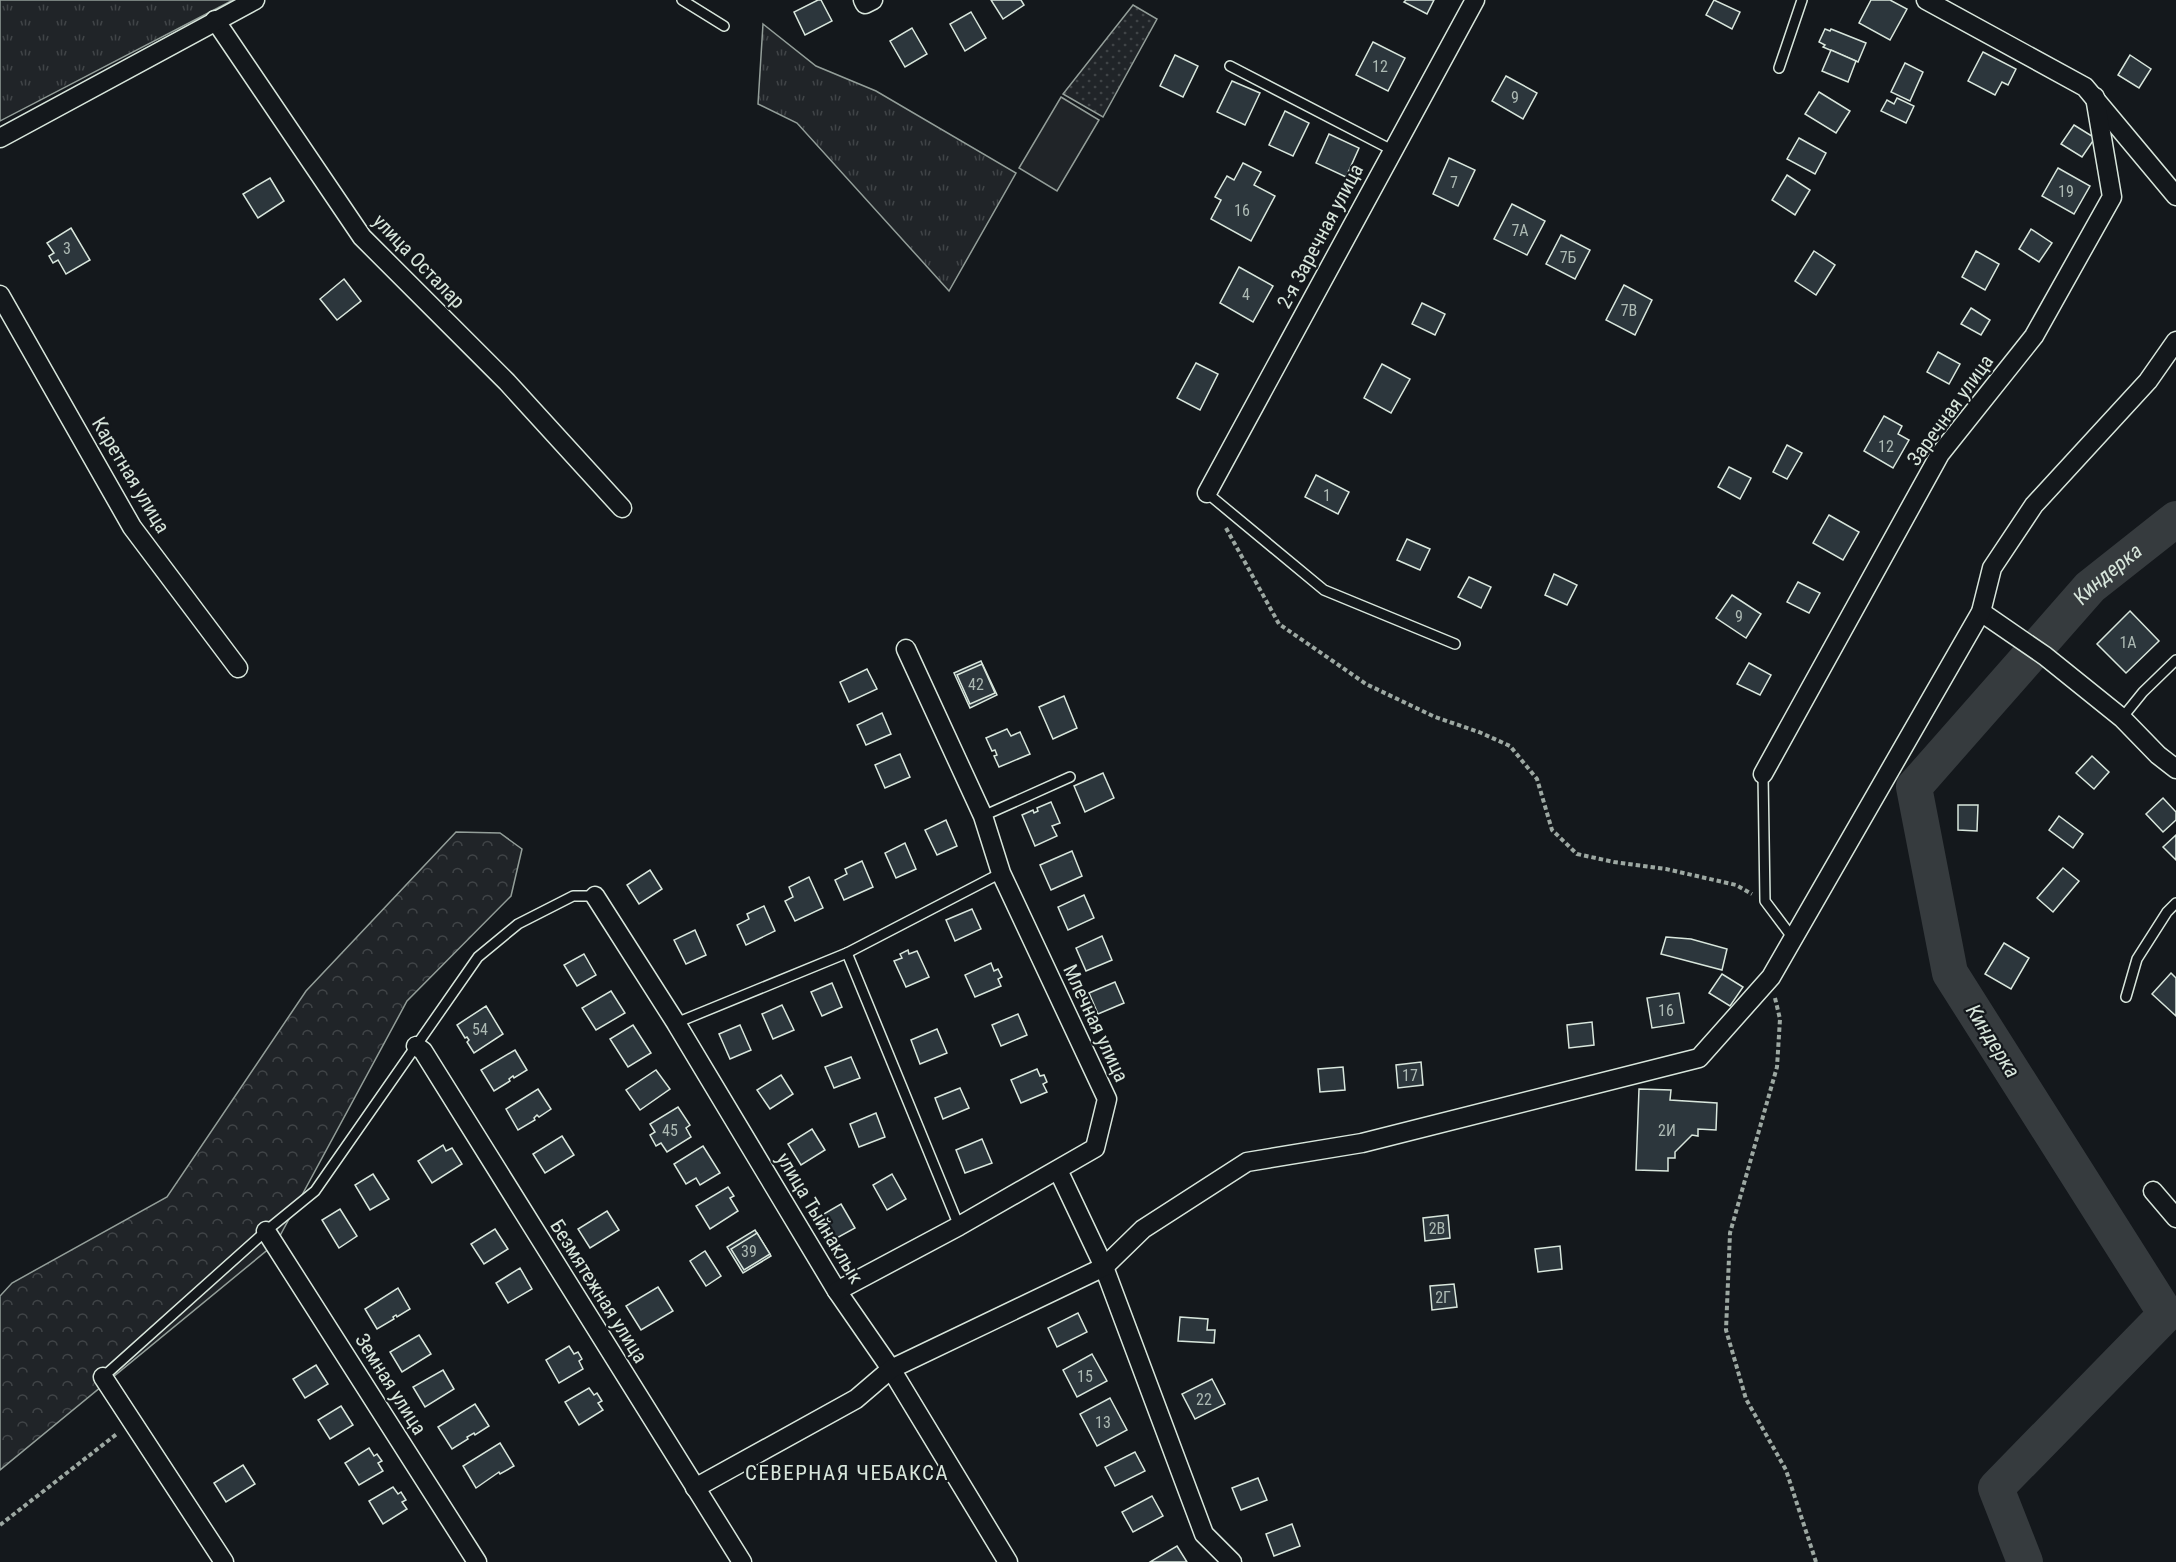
<svg xmlns="http://www.w3.org/2000/svg" width="2176" height="1562" font-family="'Roboto Condensed',sans-serif">
<style>
.grass{fill:url(#grass-tufts);stroke:#939e99;stroke-width:1.5}
.forest{fill:url(#forest-crowns);stroke:#939e99;stroke-width:1.5}
.park{fill:url(#park-dots);stroke:#939e99;stroke-width:1.5}
.garden{fill:#202428;stroke:#939e99;stroke-width:1.5}
.lines{fill:none;stroke-linecap:round;stroke-linejoin:round}
.river{stroke:#363b3e;stroke-width:36}
.building{fill:#2c363c;stroke:#d8e6dc;stroke-width:1.5}
.lane-casing{stroke:#d8e6dc;stroke-width:12}
.street-casing{stroke:#d8e6dc;stroke-width:21}
.path{stroke:#9da8a2;stroke-width:4;stroke-dasharray:4.5 3;stroke-linecap:butt}
.lane{stroke:#14181c;stroke-width:9}
.street{stroke:#14181c;stroke-width:18}
.labels{text-anchor:middle;dominant-baseline:central;stroke-width:4.5;stroke-linejoin:round;paint-order:stroke}
.number-label{font-size:16px;fill:#adbab4}
.street-label{font-size:20px;fill:#d8e6dc;stroke:#14181c}
.water-label{font-size:21px;font-style:italic;fill:#d8e6dc;stroke:#14181c}
.neighbourhood-label{font-size:21px;letter-spacing:1.5px;fill:#d8e6dc;stroke:#14181c}
</style>
<defs>
<pattern id="grass-tufts" width="24" height="20" patternUnits="userSpaceOnUse" patternTransform="scale(1.5)"><rect width="24" height="20" fill="#202428"/><path d="M3 7l-1-3M5 7V3M7 7l1-3M15 17l-1-3M17 17v-4M19 17l1-3" fill="none" stroke="#404447"/></pattern>
<pattern id="forest-crowns" width="20" height="18" patternUnits="userSpaceOnUse" patternTransform="scale(1.5)"><rect width="20" height="18" fill="#202428"/><path d="M2 6a3 3 0 1 1 6 0M12 15a3 3 0 1 1 6 0" fill="none" stroke="#404447"/></pattern>
<pattern id="park-dots" width="8" height="8" patternUnits="userSpaceOnUse" patternTransform="scale(1.5)"><rect width="8" height="8" fill="#202428"/><path d="M2 2h.1M6 6h.1" fill="none" stroke="#404447" stroke-width="1.8" stroke-linecap="round"/></pattern>
</defs>
<rect width="100%" height="100%" fill="#14181c"/>
<g class="grass">
<path d="M0 0H233L0 121Z"/>
<path d="M763 24 816 66 876 91 1016 173 949 291 797 123 758 104Z"/>
</g>
<path class="forest" d="M456 832 500 833 522 849 511 896 407 1001 276 1243 0 1470V1296L12 1283 167 1197 306 991Z"/>
<path class="park" d="M1133 5 1157 19 1103 117 1063 94Z"/>
<path class="garden" d="M1061 97 1099 120 1057 191 1019 168Z"/>
<g class="lines">
<path class="river" id="s1" d="M2025 1562 1996 1488 2166 1314 1950 973 1914 787 2090 587 2176 519"/>
</g>
<g class="building">
<path d="M818 0H821L832 21 805 35 794 12Z"/>
<path d="M991 0H1021L1024 5 1003 19Z"/>
<path d="M1406 0H1434L1427 14 1404 2Z"/>
<path d="M1714 0 1740 12 1732 29 1706 15Z"/>
<path d="M1871 0H1890L1907 9 1890 40 1859 23Z"/>
<path d="M971 12 986 38 965 51 950 24Z"/>
<path d="M912 28 927 54 905 67 890 41Z"/>
<path d="M1825 29 1830 31 1831 29 1866 43 1858 62 1823 47 1825 45 1819 42Z"/>
<path d="M1373 42 1405 58 1388 91 1356 75Z"/>
<path d="M1831 50 1856 61 1848 82 1822 71Z"/>
<path d="M1983 52 2016 69 2008 85 2002 82 1995 95 1968 81Z"/>
<path d="M1175 55 1198 66 1183 97 1160 86Z"/>
<path d="M2130 55 2151 69 2139 88 2118 75Z"/>
<path d="M1905 63 1923 72 1910 101 1891 92Z"/>
<path d="M1506 76 1537 93 1523 119 1492 101Z"/>
<path d="M1232 81 1260 93 1245 125 1217 112Z"/>
<path d="M1819 92 1850 111 1836 133 1805 114Z"/>
<path d="M1897 98 1914 106 1906 123 1881 111 1887 100 1894 104Z"/>
<path d="M1285 111 1309 123 1293 156 1269 145Z"/>
<path d="M2074 125 2095 138 2082 157 2061 144Z"/>
<path d="M1329 134 1359 148 1346 177 1316 163Z"/>
<path d="M1799 138 1826 153 1815 174 1787 159Z"/>
<path d="M1449 158 1475 170 1458 206 1433 194Z"/>
<path d="M1243 163 1261 172 1254 185 1275 196 1251 241 1211 219 1221 200 1215 197 1227 176 1234 180Z"/>
<path d="M2058 168 2090 186 2074 214 2042 196Z"/>
<path d="M1787 175 1810 190 1795 215 1772 200Z"/>
<path d="M270 178 284 201 258 218 243 194Z"/>
<path d="M1512 204 1545 221 1527 255 1494 239Z"/>
<path d="M71 228 90 260 66 274 58 260 53 263 49 256 54 253 47 243Z"/>
<path d="M2031 229 2052 243 2039 262 2019 249Z"/>
<path d="M1561 235 1590 250 1575 279 1546 264Z"/>
<path d="M1814 251 1835 265 1816 295 1795 281Z"/>
<path d="M1976 251 1999 264 1985 290 1962 277Z"/>
<path d="M1239 267 1273 286 1253 322 1220 303Z"/>
<path d="M344 279 361 301 337 320 320 299Z"/>
<path d="M1624 285 1652 300 1635 335 1606 320Z"/>
<path d="M1422 303 1445 314 1435 335 1412 324Z"/>
<path d="M1971 308 1990 320 1981 335 1961 324Z"/>
<path d="M1938 352 1960 364 1949 384 1927 372Z"/>
<path d="M1196 363 1218 374 1200 410 1177 398Z"/>
<path d="M1382 364 1410 379 1391 413 1364 398Z"/>
<path d="M1884 416 1902 426 1898 434 1909 440 1893 468 1864 451Z"/>
<path d="M1787 445 1802 453 1787 479 1773 472Z"/>
<path d="M1729 467 1751 478 1740 499 1718 487Z"/>
<path d="M1316 475 1349 492 1338 514 1305 497Z"/>
<path d="M1829 515 1859 532 1843 560 1813 543Z"/>
<path d="M1407 539 1430 549 1420 570 1397 560Z"/>
<path d="M1554 574 1577 585 1567 605 1545 595Z"/>
<path d="M1469 577 1491 587 1481 608 1458 597Z"/>
<path d="M1798 582 1820 593 1809 613 1787 602Z"/>
<path d="M1732 595 1761 614 1746 638 1716 618Z"/>
<path d="M2130 611 2159 641 2126 673 2097 644Z"/>
<path d="M981 661 997 695 970 708 954 673Z"/>
<path d="M1749 663 1771 675 1760 695 1737 684Z"/>
<path d="M982 664 995 693 970 704 957 675Z"/>
<path d="M867 669 877 689 849 702 840 682Z"/>
<path d="M1064 696 1077 728 1053 739 1039 707Z"/>
<path d="M882 713 891 734 866 745 857 725Z"/>
<path d="M1007 729 1011 736 1020 732 1030 754 999 767 994 756 997 755 995 750 992 751 986 738Z"/>
<path d="M900 754 910 777 885 788 875 765Z"/>
<path d="M2092 756 2109 772 2094 789 2076 773Z"/>
<path d="M1103 773 1114 798 1085 812 1074 786Z"/>
<path d="M2163 798 2176 812V820L2163 832 2146 814Z"/>
<path d="M1051 802 1060 823 1052 826 1057 836 1035 846 1022 815 1033 810 1034 813 1038 811 1037 808Z"/>
<path d="M1958 805H1978L1977 831 1958 830Z"/>
<path d="M2059 816 2083 834 2073 848 2049 830Z"/>
<path d="M946 820 957 846 937 855 925 830Z"/>
<path d="M2176 835V860L2163 847Z"/>
<path d="M905 843 916 869 896 878 885 853Z"/>
<path d="M1072 851 1082 876 1051 890 1040 865Z"/>
<path d="M862 861 873 887 844 900 835 880 847 874 845 869Z"/>
<path d="M2063 868 2079 881 2053 912 2037 898Z"/>
<path d="M650 870 662 889 639 904 627 885Z"/>
<path d="M809 877 823 908 795 921 785 901 793 897 789 887Z"/>
<path d="M1084 895 1094 918 1068 930 1058 907Z"/>
<path d="M764 906 775 931 746 945 737 925 749 919 747 914Z"/>
<path d="M972 909 981 929 955 941 946 920Z"/>
<path d="M695 930 706 955 686 964 674 940Z"/>
<path d="M1102 936 1112 960 1086 971 1076 948Z"/>
<path d="M1666 937 1691 939 1727 949 1722 970 1661 954Z"/>
<path d="M2004 943 2029 958 2011 989 1985 974Z"/>
<path d="M908 950 909 954 917 951 929 977 906 987 894 961 902 958 900 954Z"/>
<path d="M584 954 596 975 577 986 564 965Z"/>
<path d="M991 963 994 971 998 969 1002 977 998 979 1001 986 975 997 965 975Z"/>
<path d="M2171 973 2176 978V1016L2152 994Z"/>
<path d="M1722 974 1743 987 1730 1006 1709 993Z"/>
<path d="M1115 982 1124 1003 1098 1014 1089 993Z"/>
<path d="M832 983 842 1007 822 1016 811 992Z"/>
<path d="M611 991 625 1013 596 1030 582 1008Z"/>
<path d="M1679 993 1684 1023 1652 1028 1647 998Z"/>
<path d="M782 1005 794 1030 773 1039 762 1014Z"/>
<path d="M486 1006 503 1034 474 1053 467 1042 469 1040 467 1037 465 1038 457 1025Z"/>
<path d="M1018 1014 1027 1035 1001 1046 992 1025Z"/>
<path d="M1592 1022 1594 1045 1569 1048 1567 1025Z"/>
<path d="M633 1025 651 1053 628 1067 610 1039Z"/>
<path d="M740 1025 751 1050 730 1059 719 1034Z"/>
<path d="M937 1029 947 1053 920 1064 911 1040Z"/>
<path d="M515 1050 527 1070 514 1078 513 1076 509 1079 510 1081 494 1091 481 1070Z"/>
<path d="M851 1057 860 1078 834 1088 825 1067Z"/>
<path d="M1421 1062 1423 1085 1398 1088 1396 1065Z"/>
<path d="M1343 1067 1345 1090 1320 1092 1318 1069Z"/>
<path d="M1037 1069 1040 1076 1044 1075 1047 1082 1043 1084 1047 1092 1021 1103 1011 1080Z"/>
<path d="M656 1070 670 1089 640 1110 626 1090Z"/>
<path d="M781 1075 793 1094 770 1109 757 1090Z"/>
<path d="M960 1088 969 1108 943 1119 935 1098Z"/>
<path d="M538 1089 551 1109 539 1117 537 1115 534 1118 535 1120 518 1130 506 1109Z"/>
<path d="M1639 1089 1671 1090 1670 1100 1717 1103 1716 1130 1698 1129V1136L1692 1135 1675 1152V1158H1668V1171L1636 1170Z"/>
<path d="M678 1107 690 1125 686 1128 691 1137 667 1152 661 1143 656 1146 650 1135 655 1132 650 1124Z"/>
<path d="M876 1113 885 1137 859 1147 850 1124Z"/>
<path d="M812 1129 825 1150 801 1165 788 1144Z"/>
<path d="M562 1136 574 1155 545 1173 533 1154Z"/>
<path d="M982 1139 992 1163 965 1173 956 1150Z"/>
<path d="M443 1145 446 1151 452 1148 462 1164 432 1183 418 1161Z"/>
<path d="M703 1146 720 1173 700 1185 696 1178 686 1184 674 1164Z"/>
<path d="M373 1174 389 1199 370 1210 355 1185Z"/>
<path d="M892 1174 906 1199 887 1210 873 1185Z"/>
<path d="M728 1187 734 1196 730 1198 738 1211 710 1229 696 1206Z"/>
<path d="M841 1204 855 1228 835 1239 822 1215Z"/>
<path d="M340 1209 357 1236 339 1248 322 1220Z"/>
<path d="M607 1211 619 1230 590 1248 578 1229Z"/>
<path d="M1448 1215 1450 1238 1425 1241 1423 1218Z"/>
<path d="M495 1229 508 1249 484 1264 471 1244Z"/>
<path d="M755 1230 771 1256 743 1273 727 1247Z"/>
<path d="M757 1233 770 1254 744 1270 731 1249Z"/>
<path d="M1560 1246 1562 1269 1538 1272 1535 1249Z"/>
<path d="M705 1251 721 1276 706 1286 690 1261Z"/>
<path d="M520 1268 532 1289 508 1303 496 1283Z"/>
<path d="M1454 1284 1457 1307 1432 1310 1430 1286Z"/>
<path d="M658 1287 673 1311 641 1330 626 1306Z"/>
<path d="M398 1288 410 1309 397 1317 396 1315 393 1317 394 1319 377 1329 365 1309Z"/>
<path d="M1078 1313 1087 1332 1057 1347 1048 1328Z"/>
<path d="M1180 1317 1208 1319 1207 1330H1215L1214 1343 1178 1341Z"/>
<path d="M419 1335 431 1354 402 1372 390 1352Z"/>
<path d="M569 1346 574 1354 578 1352 582 1359 579 1361 583 1369 559 1383 546 1360Z"/>
<path d="M1092 1354 1107 1381 1077 1397 1063 1370Z"/>
<path d="M316 1365 328 1384 305 1398 293 1379Z"/>
<path d="M443 1370 454 1389 425 1407 413 1387Z"/>
<path d="M1212 1379 1225 1404 1195 1419 1182 1394Z"/>
<path d="M589 1388 594 1395 597 1393 602 1401 598 1403 603 1410 579 1425 565 1402Z"/>
<path d="M1110 1398 1127 1430 1097 1446 1080 1414Z"/>
<path d="M475 1404 489 1426 475 1435 474 1433 467 1437 468 1439 452 1449 438 1427Z"/>
<path d="M341 1406 353 1425 330 1439 318 1420Z"/>
<path d="M500 1443 514 1466 500 1474 499 1472 476 1488 463 1466Z"/>
<path d="M369 1448 374 1456 377 1454 382 1461 378 1463 383 1471 359 1485 345 1463Z"/>
<path d="M1135 1452 1145 1471 1115 1486 1105 1467Z"/>
<path d="M243 1465 255 1484 226 1502 214 1483Z"/>
<path d="M1258 1478 1267 1500 1241 1510 1232 1488Z"/>
<path d="M393 1487 398 1494 401 1492 406 1500 402 1502 407 1509 383 1524 369 1501Z"/>
<path d="M1152 1496 1163 1516 1133 1532 1122 1512Z"/>
<path d="M1292 1524 1300 1546 1274 1556 1266 1534Z"/>
<path d="M1177 1546 1187 1562H1150Z"/>
</g>
<g class="lines">
<defs>
<g id="lane">
<path d="M682 0 724 26"/>
<path d="M1230 66 1392 150"/>
<path d="M1779 68 1802 0"/>
<path d="M1207 493 1324 590 1455 644"/>
<path d="M2122 718 2143 692 2176 660"/>
<path d="M1763 774 1765 901 1792 937"/>
<path d="M983 816 1070 777"/>
<path d="M847 953 959 1226"/>
<path d="M2126 997 2137 959 2167 912 2176 903"/>
<path d="M676 1023 847 953 1001 873"/>
<path d="M103 1377 266 1231 315 1191 478 957 518 924 573 896H595"/>
</g>
<g id="street">
<path d="M863 0 865 4 873 0"/>
<path d="M1926 0 2085 87 2176 196"/>
<path d="M215 20 362 237 507 382 622 508"/>
<path d="M0 138 255 0"/>
<path d="M0 295 132 527 238 668"/>
<path d="M1207 493 1475 0"/>
<path d="M1981 612 2045 656 2122 718 2158 755 2176 769"/>
<path d="M1763 774 1940 454 2034 336 2112 197 2095 97"/>
<path d="M595 896 676 1023 837 1291 891 1369 1008 1562"/>
<path d="M416 1046 423 1051 742 1562"/>
<path d="M1058 1170 1104 1267 1204 1534 1232 1562"/>
<path d="M2153 1191 2176 1218"/>
<path d="M266 1231 477 1562"/>
<path d="M837 1291 959 1226 1095 1148 1107 1099 1001 873 983 816 906 649"/>
<path d="M103 1377 224 1562"/>
<path d="M695 1488 856 1399 891 1369 1104 1267 1143 1229 1247 1162 1362 1143 1699 1058 1771 977 1981 612 1992 568 2034 505 2148 381 2176 341"/>
</g>
</defs>
<use href="#lane" class="lane-casing"/>
<use href="#street" class="street-casing"/>
<g class="path">
<path d="M1226 528 1279 624 1366 684 1435 717 1479 732 1510 746 1537 779 1552 830 1577 854 1614 862 1666 869 1736 885 1752 894"/>
<path d="M1775 998 1780 1019 1777 1067 1730 1233 1726 1330 1746 1399 1786 1470 1816 1562"/>
<path d="M0 1525 118 1433"/>
</g>
<use href="#lane" class="lane"/>
<use href="#street" class="street"/>
</g>
<g class="labels">
<g class="number-label">
<text x="1380" y="66">12</text>
<text x="1515" y="97">9</text>
<text x="1454" y="182">7</text>
<text x="2066" y="191">19</text>
<text x="1242" y="210">16</text>
<text x="1520" y="230">7А</text>
<text x="67" y="248">3</text>
<text x="1568" y="257">7Б</text>
<text x="1246" y="294">4</text>
<text x="1629" y="310">7В</text>
<text x="1886" y="446">12</text>
<text x="1327" y="495">1</text>
<text x="1739" y="616">9</text>
<text x="2128" y="642">1А</text>
<text x="976" y="684">42</text>
<text x="1666" y="1010">16</text>
<text x="480" y="1029">54</text>
<text x="1410" y="1075">17</text>
<text x="670" y="1130">45</text>
<text x="1667" y="1130">2И</text>
<text x="1437" y="1228">2В</text>
<text x="749" y="1251">39</text>
<text x="1443" y="1297">2Г</text>
<text x="1085" y="1376">15</text>
<text x="1204" y="1399">22</text>
<text x="1103" y="1422">13</text>
</g>
<g class="street-label">
<text transform="translate(1320 236) rotate(-62)">2-я Заречная улица</text>
<text transform="translate(419 261) rotate(46)">улица Осталар</text>
<text transform="translate(1950 410) rotate(-54)">Заречная улица</text>
<text transform="translate(131 475) rotate(59)">Каретная улица</text>
<text transform="translate(1096 1023) rotate(65)">Млечная улица</text>
<text transform="translate(820 1218) rotate(59)">улица Тыйнаклык</text>
<text transform="translate(599 1291) rotate(58)">Безмятежная улица</text>
<text transform="translate(391 1384) rotate(58)">Земная улица</text>
</g>
<g class="water-label">
<text stroke="none"><textPath href="#s1" startOffset="1204">Киндерка</textPath></text>
<text transform="translate(1993 1041) rotate(58)">Киндерка</text>
</g>
<g class="neighbourhood-label">
<text x="847" y="1473">СЕВЕРНАЯ ЧЕБАКСА</text>
</g>
</g>
</svg>
